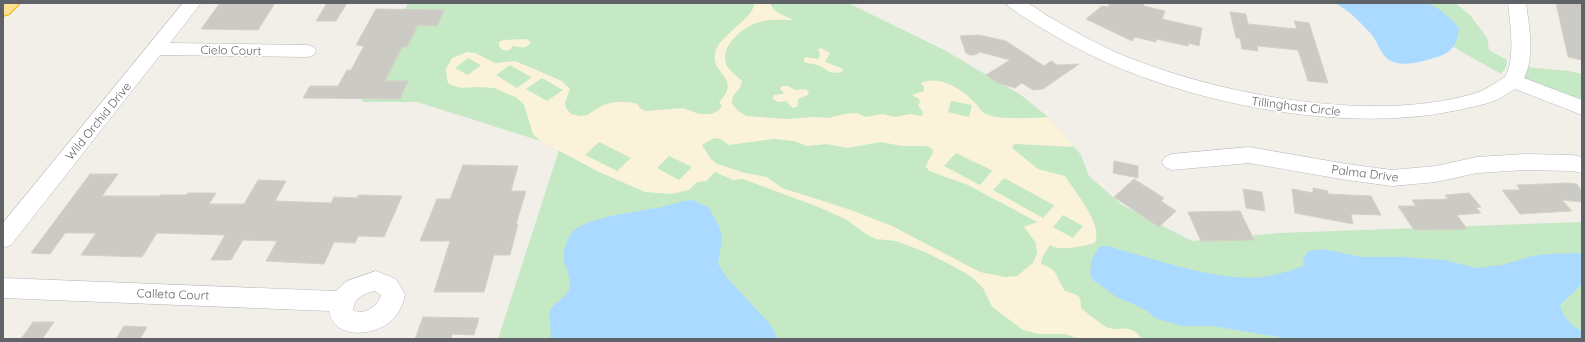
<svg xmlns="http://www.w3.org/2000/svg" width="1585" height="342" font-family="Quicksand,sans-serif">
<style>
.green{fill:#c5e8c5}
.sand{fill:#fbf3d9;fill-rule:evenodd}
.water{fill:#aadaff}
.building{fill:#cccac5;stroke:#d6d1c6}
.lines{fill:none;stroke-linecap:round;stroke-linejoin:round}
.minor-casing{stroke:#b5b8bc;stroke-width:1}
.highway-casing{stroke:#f9ab00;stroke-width:2}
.minor{fill:#fff;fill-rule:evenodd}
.highway{fill:#fde293;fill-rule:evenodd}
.labels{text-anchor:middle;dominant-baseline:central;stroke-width:4;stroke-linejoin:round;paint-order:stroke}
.street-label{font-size:12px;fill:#5f6368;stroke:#fff}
</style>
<rect width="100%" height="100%" fill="#f1efe8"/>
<g class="green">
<path d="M408 3H848L944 50 1021 95 1048 117 1081 155 1089 176 1122 205 1192 241 1280 233 1582 222V339H498L560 147 417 102H362Z"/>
<path d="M1404 3H1455L1470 15 1487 38 1489 50 1507 60 1506 67 1501 74 1450 45Z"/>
<path d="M1524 67 1569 71 1582 74V99L1526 82 1523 73Z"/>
</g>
<g class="sand">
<path d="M754 3H770C773 13 785 16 794 20 783 20 770 19 760 22 743 26 718 47 727 66 730 71 737 76 742 81 740 93 732 92 732 103L738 111 747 116 787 119 813 117 828 118 845 114 857 113 866 117 883 114 895 117 910 114 922 116 923 112 918 105 920 103 919 99 912 95 924 91V87L921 83C938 75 961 88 973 101 978 105 980 111 986 114 999 120 1033 118 1048 117L1074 147 1014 144 1012 148 1038 169 1065 176C1075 192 1103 224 1095 243 1083 246 1060 252 1050 245L1042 258 1041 264C1060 270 1055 277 1065 291 1078 295 1081 294 1081 308 1083 310 1104 326 1106 327 1121 333 1129 321 1142 339H1080L1065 334H1038L1023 330 995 309 991 305 983 288 972 277 951 265 925 252 896 241 876 239 866 234 847 220 821 208 743 179 733 180 715 172 706 181 697 182 689 190 671 194 645 192 599 172 539 140 533 134 524 105 517 98 494 88 478 87 461 88 449 84 447 80 446 69 452 58 467 52 475 53 495 63 515 61 562 81 570 89 565 103 566 108 571 114 580 116 587 115 603 105 615 102H629L637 104 640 108 645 111 683 108 699 114H711L719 110 722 106 719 102C744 76 707 75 716 50 721 35 756 16 754 3ZM468 58 481 65 468 75 455 68ZM510 65 531 77V78L517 88 496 75ZM542 78 563 90 547 101 526 89ZM951 101 972 105 969 117 948 112ZM714 138 720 139 729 145 774 139 794 141 807 146 827 144 847 148 881 142 902 146H924L930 147 933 150C933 157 927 160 926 167L929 171 968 185 1037 222 1024 227 1036 243 1037 253 1033 263 1017 276 1005 277 980 272 892 226 851 210 782 188 767 177 745 173 717 164 710 158 702 145ZM599 142 631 158 617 171 585 155ZM956 153 991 170 992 171 980 185 944 166ZM669 156 692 167 679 180 657 168ZM1004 178 1054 205V206L1043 218 993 190ZM1063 215 1083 226 1073 238 1053 227Z"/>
<path d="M526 39 531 42C526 51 519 46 512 46L511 49C507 52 502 51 499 46V42L504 40Z"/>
<path d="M821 48 830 53 825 62 841 68 843 70 842 72C826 75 828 68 817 65 811 63 809 65 804 61V58L806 57 818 59 820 56 818 49Z"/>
<path d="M781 86H788L795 90 806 89 809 92 808 95 798 99V106L793 108 786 101 778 102 773 99 774 95 783 94 784 93 780 89Z"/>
</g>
<g class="water">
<path d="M1335 3H1425C1440 7 1449 17 1459 28 1458 43 1452 53 1437 57 1424 61 1403 68 1389 60 1381 55 1378 43 1372 35 1362 24 1349 10 1335 3Z"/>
<path d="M692 200 708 207 719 226 722 238 718 264 727 278 769 323 778 339H550C553 329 547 318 551 309 556 301 570 296 570 285 570 275 567 271 564 262 562 255 566 241 570 235 583 216 640 212 662 207 673 204 681 201 692 200Z"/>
<path d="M1107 246C1152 258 1216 282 1262 277 1277 275 1290 271 1303 266L1304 257 1308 251 1323 249 1362 257H1401L1445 260 1476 268 1502 265 1529 257 1545 254 1582 253V284L1560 305C1563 317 1571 326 1582 331V339H1290L1213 326H1182L1157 319 1146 310 1115 296 1092 279 1090 274 1092 259 1099 247Z"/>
</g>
<g class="building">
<path d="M220 3H275L258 30 201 29Z"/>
<path d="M327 3H347L336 21H316Z"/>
<path d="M1110 3H1144V6L1165 11 1162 19 1202 28 1199 46 1189 43 1188 46 1156 39V42L1135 37 1132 41 1086 19 1102 6 1108 7Z"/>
<path d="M1556 3H1582V60L1568 57Z"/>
<path d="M376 9 444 10 437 26 418 25 407 47H402L385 81H408L400 99 303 98 310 86H338L347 70H351L364 46 356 45Z"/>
<path d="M1230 12 1246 14 1248 24 1297 29 1294 21 1309 23 1328 83 1308 81 1298 50 1257 46 1258 51 1242 49 1240 38H1236Z"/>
<path d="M979 35 1006 41 1044 66 1051 61 1057 65 1079 64 1043 89 1033 90 1022 83 1015 88 998 83 986 75 1010 60 980 52 975 55H970L966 53 960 36Z"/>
<path d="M1114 161 1138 166V178L1113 173Z"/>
<path d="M463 165 518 166 511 191H526L516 224H518L510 255H494L484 292H434L450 241H420L437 199H450Z"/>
<path d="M90 174H118L102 196H160L161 195H186L188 193H216L209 204H244L258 180 286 181 275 201 331 203 334 197 357 198 359 195 402 196 384 237 358 236 355 243 334 242 324 264 266 261 277 241 243 240 231 260H211L225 235 157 233 142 257 81 255 96 233H65L50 254 31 253Z"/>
<path d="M1134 179 1164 198 1161 201 1176 211 1159 227 1114 197Z"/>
<path d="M1568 183 1577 184 1582 192V202L1562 200 1572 211 1520 214 1502 190H1520L1517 185Z"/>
<path d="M1313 188 1328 191V194L1371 196 1381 215 1351 214 1353 224 1295 213 1292 189 1313 193Z"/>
<path d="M1243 189 1262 192 1265 211 1246 208Z"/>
<path d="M1469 193 1481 207 1476 208 1481 213 1457 215 1467 229 1414 230 1398 206H1416L1412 200 1448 199 1445 195Z"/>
<path d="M1240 211 1254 240 1201 241 1188 212Z"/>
<path d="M423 317 479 318 474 335 452 334 451 339H415Z"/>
<path d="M33 322H54L42 339H21Z"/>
<path d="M124 326 147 327 140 339H116Z"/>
</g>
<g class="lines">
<defs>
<g id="minor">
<path d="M183 3H201L170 43 307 45 314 47 316 51 314 55 307 57 160 55 11 245 3 248V223Z"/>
<path d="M1006 3C1012 3 1022 1 1027 3 1036 7 1045 15 1053 19 1073 31 1094 42 1115 52 1214 94 1368 124 1473 94 1484 91 1495 83 1505 77 1516 59 1510 23 1508 3H1526C1529 26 1535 57 1524 78L1582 100V115L1515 89C1508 93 1501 98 1494 101 1480 106 1466 108 1453 111 1345 133 1200 105 1101 60 1069 45 1038 27 1009 7Z"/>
<path d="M1249 147 1347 164 1392 170 1436 166 1477 157 1525 154 1572 155 1582 157V173L1572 171 1525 170 1477 173 1436 182 1392 186 1347 180 1249 163 1172 170 1165 167 1162 162 1165 157 1172 154Z"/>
<path d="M376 271 396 279 405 294C404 302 400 311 395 317 379 336 335 342 329 311L3 298V278L336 291 347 281ZM375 291 381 295C379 306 364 316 353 310 354 298 364 293 375 291Z"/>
</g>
<path id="highway" d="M3 3H20L9 14 3 16Z"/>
</defs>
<use href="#minor" class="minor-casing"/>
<use href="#highway" class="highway-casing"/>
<use href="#minor" class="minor"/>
<use href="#highway" class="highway"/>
</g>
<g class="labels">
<g class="street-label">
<text transform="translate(231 50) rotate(1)">Cielo Court</text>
<text transform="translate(1296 106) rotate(7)">Tillinghast Circle</text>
<text transform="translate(98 121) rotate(-51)">Wild Orchid Drive</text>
<text transform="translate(1365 173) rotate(7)">Palma Drive</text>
<text transform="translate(173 294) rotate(2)">Calleta Court</text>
</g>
</g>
<rect width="1585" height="342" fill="none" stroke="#5f6368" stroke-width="8"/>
</svg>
